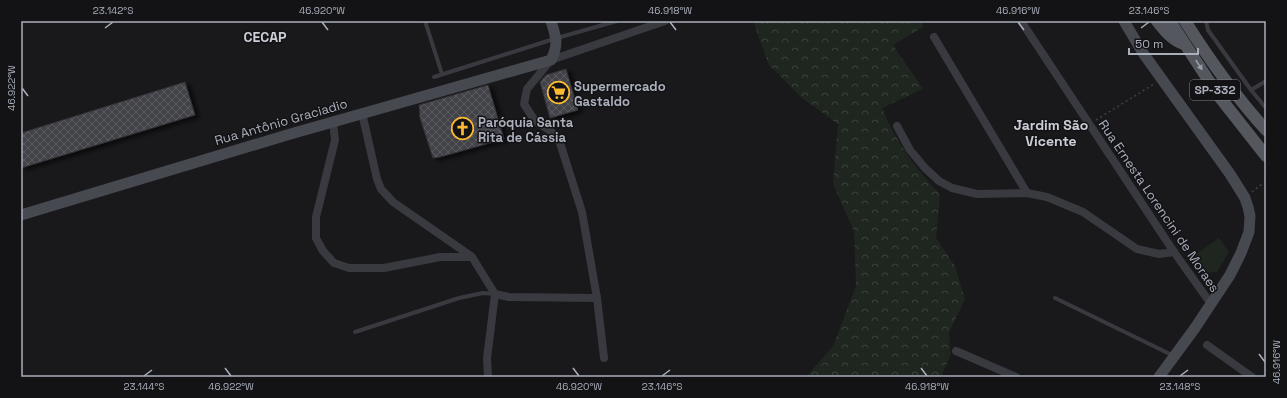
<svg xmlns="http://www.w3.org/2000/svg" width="1287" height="398" font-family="'Space Grotesk',sans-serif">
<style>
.green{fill:#1e261f}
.forest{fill:url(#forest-crowns)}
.building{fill:url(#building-cross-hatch);stroke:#323237;filter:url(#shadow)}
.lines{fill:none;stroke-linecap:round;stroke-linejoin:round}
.path{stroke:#3f4147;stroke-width:1.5;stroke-dasharray:2 3;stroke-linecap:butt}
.lane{stroke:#393a40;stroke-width:4}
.street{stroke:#393a40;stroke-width:8}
.secondary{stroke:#474950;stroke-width:11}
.primary{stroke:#55575f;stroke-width:12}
.oneway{fill:#999da9}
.ticks{fill:none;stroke:#aaafbb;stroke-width:1.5}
.labels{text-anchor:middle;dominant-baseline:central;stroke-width:3;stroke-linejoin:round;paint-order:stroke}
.shield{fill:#131316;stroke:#7d808a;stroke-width:1}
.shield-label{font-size:12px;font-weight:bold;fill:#aaafbb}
.poi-label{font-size:13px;font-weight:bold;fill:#aaafbb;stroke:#131316;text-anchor:start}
.street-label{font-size:13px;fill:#aaafbb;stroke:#131316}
.neighbourhood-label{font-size:14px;font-weight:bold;fill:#ccced7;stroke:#131316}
.neatline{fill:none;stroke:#aaafbb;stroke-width:1.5}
.ticks-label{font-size:10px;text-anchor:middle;fill:#aaafbb}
</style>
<defs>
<pattern id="forest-crowns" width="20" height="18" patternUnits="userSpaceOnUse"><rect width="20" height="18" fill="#1e261f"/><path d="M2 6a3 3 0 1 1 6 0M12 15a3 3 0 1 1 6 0" fill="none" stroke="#3c433e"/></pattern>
<pattern id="building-cross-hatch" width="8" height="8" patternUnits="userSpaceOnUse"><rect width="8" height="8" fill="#434348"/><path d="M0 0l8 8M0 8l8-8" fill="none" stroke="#5b5c60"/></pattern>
<filter id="shadow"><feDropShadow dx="4.5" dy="2.5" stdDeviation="2" flood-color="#0009"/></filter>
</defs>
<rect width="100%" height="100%" fill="#19181b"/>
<path class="green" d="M1219 238 1229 252 1217 272 1200 273 1189 259Z"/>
<path class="forest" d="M753 21H921L923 27 893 45 923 89 882 108C895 141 916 169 940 194L936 238 955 266 965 299 949 333 951 354 941 377H806L833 346 856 286 854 231 833 184 838 124 802 98 769 65Z"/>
<g class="building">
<path d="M566 69 578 110 550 118 540 82 546 75Z"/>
<path d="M185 82 195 115 21 168V133Z"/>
<path d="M488 85 504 139 440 157 433 158 420 118 419 105Z"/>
</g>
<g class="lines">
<g class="path">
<path d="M1096 120 1154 84"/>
<path d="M1252 192 1266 181"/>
</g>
<g class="lane">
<path d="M425 21 442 74"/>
<path d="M1206 21 1208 30 1251 90 1266 81"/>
<path d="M434 77 557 38 617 21"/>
<path d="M1251 90 1266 108"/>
<path d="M1055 298 1174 356"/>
<path d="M355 332 459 298 483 293 495 294"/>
</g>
<g class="street">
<path d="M1021 21 1174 252 1211 304"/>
<path d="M934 37 1027 193"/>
<path d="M362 113 377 179 381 189 393 202 471 256"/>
<path d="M333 122 335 140 316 217V238L323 251 334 263 349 268H384L440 257H472L495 294 509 297 597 298"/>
<path d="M897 126 910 150 925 168 939 181 952 188 977 194 1027 193 1047 197 1083 212 1137 249 1159 254 1174 252"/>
<path d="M1207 345 1252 377"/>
<path d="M956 351 1016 377"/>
<path d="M604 358 597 298 582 212 560 143 552 132 535 121 524 104 527 89 551 60 665 21"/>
<path d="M488 377 487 358 495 294"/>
</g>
<g class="secondary">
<path d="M1124 21 1143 53 1230 174 1245 198 1248 207 1250 216 1249 232 1241 253 1230 275 1195 328 1159 377"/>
<path d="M21 215 287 135 551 60C559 44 556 37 551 21"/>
</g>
<g class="primary">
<path d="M1157 21C1165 31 1172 40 1184 44"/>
<path d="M1170 21 1218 95 1266 156"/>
<path d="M1185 21C1209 59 1236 97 1266 130"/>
</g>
</g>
<defs><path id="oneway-solid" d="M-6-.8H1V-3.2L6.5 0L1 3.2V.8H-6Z"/></defs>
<use class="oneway" href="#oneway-solid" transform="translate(1199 65) rotate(57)"/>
<path class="ticks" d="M322 22 328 30M670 22 676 30M1018 22 1024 30M105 28 113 22M1141 28 1149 22M22 88 28 96M1259 354 1265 362M225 368 231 376M573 368 579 376M921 368 927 376M144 376 152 370M662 376 670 370M1180 376 1188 370"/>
<defs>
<symbol id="supermarket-ring" viewBox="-11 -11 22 22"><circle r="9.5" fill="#131316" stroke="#fab931" stroke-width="1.5"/><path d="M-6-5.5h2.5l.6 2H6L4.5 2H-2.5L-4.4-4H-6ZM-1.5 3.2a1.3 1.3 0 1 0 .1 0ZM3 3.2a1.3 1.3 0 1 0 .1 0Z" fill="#fab931"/></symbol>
<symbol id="church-ring" viewBox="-11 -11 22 22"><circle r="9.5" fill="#131316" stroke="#fab931" stroke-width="1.5"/><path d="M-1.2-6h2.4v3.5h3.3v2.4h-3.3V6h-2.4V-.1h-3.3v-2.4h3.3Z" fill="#fab931"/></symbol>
</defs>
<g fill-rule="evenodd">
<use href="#supermarket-ring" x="546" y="80" width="25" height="25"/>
<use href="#church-ring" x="450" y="116" width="25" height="25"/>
</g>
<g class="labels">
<rect class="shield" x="1190" y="80" width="50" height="20" rx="3"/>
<g class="shield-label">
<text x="1215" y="90">SP-332</text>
</g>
<g class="poi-label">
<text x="574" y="86">Supermercado<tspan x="574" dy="15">Gastaldo</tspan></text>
<text x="478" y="122">Paróquia Santa<tspan x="478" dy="15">Rita de Cássia</tspan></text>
</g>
<g class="street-label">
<text transform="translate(281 122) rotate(-16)">Rua Antônio Graciadio</text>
<text transform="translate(1159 206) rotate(56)">Rua Ernesta Lorencini de Moraes</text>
</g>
<g class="neighbourhood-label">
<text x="265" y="37">CECAP</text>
<text x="1051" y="125">Jardim São<tspan x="1051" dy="16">Vicente</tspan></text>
</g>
</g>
<rect width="1287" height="398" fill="none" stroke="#131316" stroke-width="44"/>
<path d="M1129 48v6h69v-6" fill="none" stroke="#aaafbb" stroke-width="2"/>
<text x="1135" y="48" font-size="12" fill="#aaafbb" stroke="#131316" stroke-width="3" paint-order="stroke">50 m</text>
<rect x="22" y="22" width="1243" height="354" class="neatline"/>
<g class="ticks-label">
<text x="113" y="14">23.142°S</text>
<text x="322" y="14">46.920°W</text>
<text x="670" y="14">46.918°W</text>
<text x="1018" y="14">46.916°W</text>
<text x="1149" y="14">23.146°S</text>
<text transform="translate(11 88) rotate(-90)" y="4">46.922°W</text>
<text transform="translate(1276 362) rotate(-90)" y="4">46.916°W</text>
<text x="144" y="390">23.144°S</text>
<text x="231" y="390">46.922°W</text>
<text x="579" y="390">46.920°W</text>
<text x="662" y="390">23.146°S</text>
<text x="927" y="390">46.918°W</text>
<text x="1180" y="390">23.148°S</text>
</g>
</svg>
